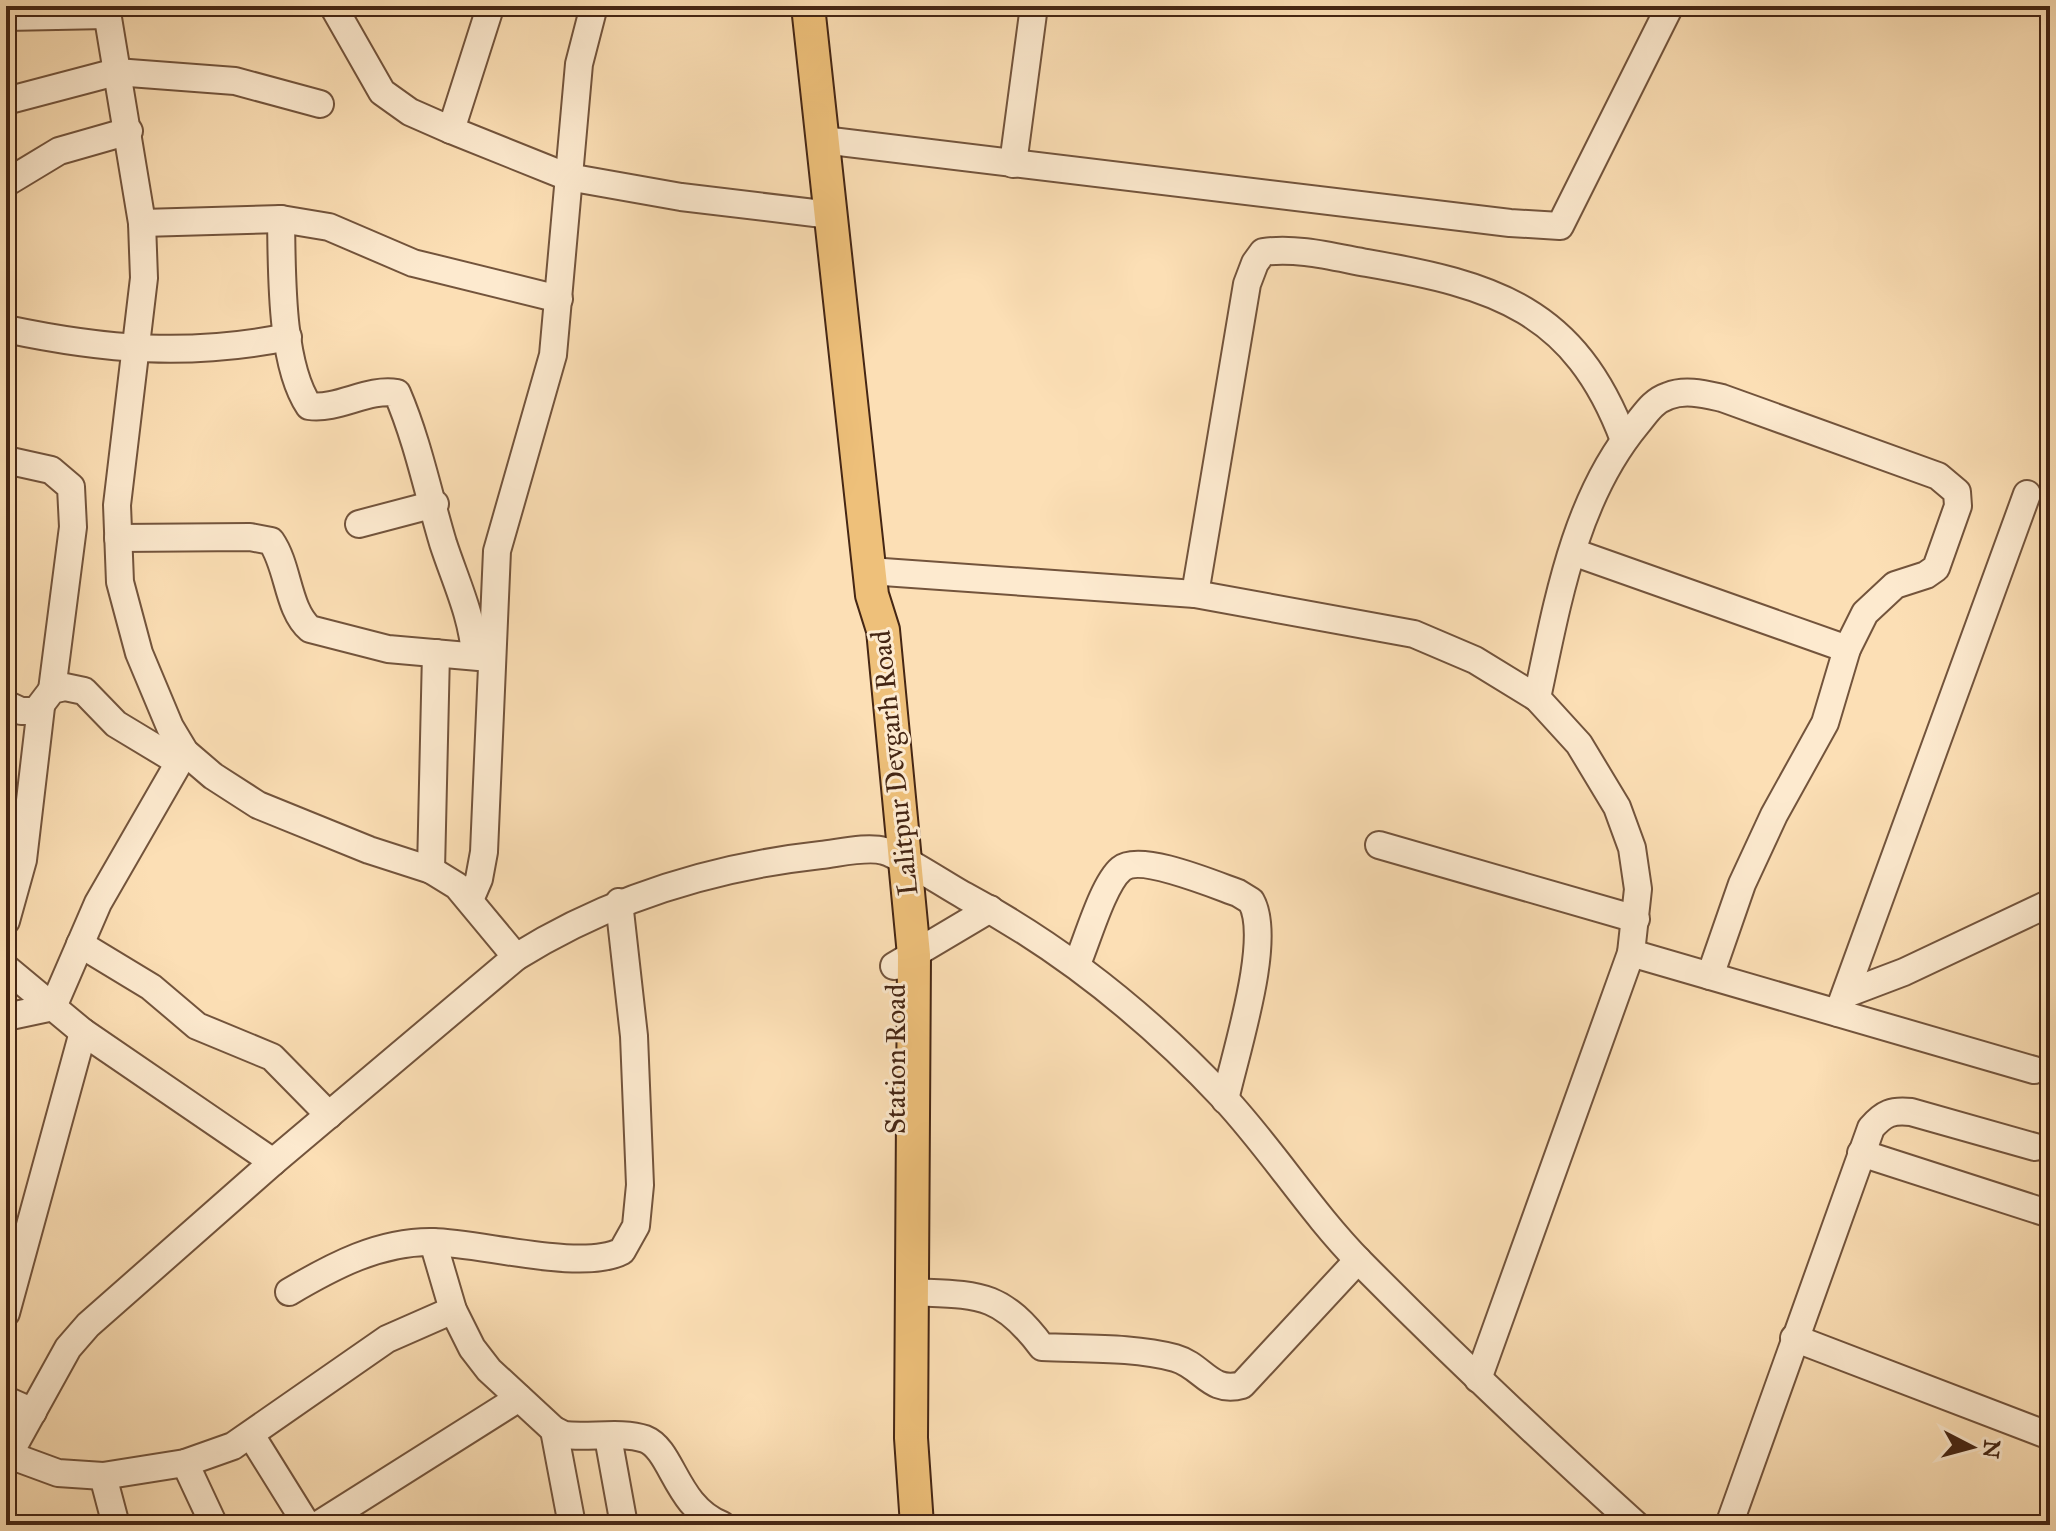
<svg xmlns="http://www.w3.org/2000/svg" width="2056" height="1531" font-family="'IM FELL Great Primer',serif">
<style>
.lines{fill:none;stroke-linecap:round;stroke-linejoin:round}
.minor-casing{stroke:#73543c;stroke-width:30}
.major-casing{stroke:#452614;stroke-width:36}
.minor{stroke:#fdeacf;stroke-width:26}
.major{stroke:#eec07a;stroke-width:32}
.labels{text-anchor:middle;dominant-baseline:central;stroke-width:6;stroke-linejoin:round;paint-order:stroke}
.street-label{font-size:28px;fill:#452614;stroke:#fdeacf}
</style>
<rect width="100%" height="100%" fill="#fcdfb5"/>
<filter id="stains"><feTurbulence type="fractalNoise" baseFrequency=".0025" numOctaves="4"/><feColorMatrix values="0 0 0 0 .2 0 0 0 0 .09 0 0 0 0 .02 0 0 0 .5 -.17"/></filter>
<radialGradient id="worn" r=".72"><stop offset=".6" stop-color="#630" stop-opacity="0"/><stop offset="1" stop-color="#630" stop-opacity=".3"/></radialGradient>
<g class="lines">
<defs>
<g id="minor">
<path d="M106 6 142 223 144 278 117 505 120 582 139 653 170 727 185 752 213 776 258 805 369 850 431 870 457 886 516 957"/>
<path d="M333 6 382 92 410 112 451 130 568 177 681 197 831 215"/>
<path d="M6 17 107 15"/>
<path d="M6 101 116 72 235 81 320 104"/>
<path d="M451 130 489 11"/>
<path d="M823 140 1510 223 1560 226 1670 6"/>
<path d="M1013 164 1034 6"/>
<path d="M6 183 59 151 129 131"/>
<path d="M281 219C282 271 280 363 309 406 339 410 367 388 397 393 418 442 428 493 443 543 455 580 473 617 475 656"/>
<path d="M142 223 281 219 329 227 413 263 559 299"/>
<path d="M6 329C105 350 189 357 288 337"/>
<path d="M6 460 51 470 71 487 73 527 52 690"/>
<path d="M359 524 435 504"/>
<path d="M118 538 250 537 271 541C289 567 287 609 310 629L388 649 490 658"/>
<path d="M1573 552 1847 649"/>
<path d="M869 571 1195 594 1414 634 1475 660 1537 698 1579 744 1617 807 1632 848 1638 889 1631 953 1478 1379"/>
<path d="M1195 594 1247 284 1255 263 1263 252C1297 247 1334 257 1367 263 1494 285 1575 309 1624 440"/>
<path d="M1537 698C1557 605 1574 500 1637 424 1646 413 1653 401 1668 396 1685 389 1704 394 1722 398L1938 476 1957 492 1958 506 1936 568 1926 575 1895 585 1865 613 1847 649 1825 723 1774 815 1742 884 1710 976"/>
<path d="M6 704 21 711H36L52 690 65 687 84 691 116 724 179 762"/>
<path d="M1379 845 1636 919"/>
<path d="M431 870 436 653"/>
<path d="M470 900 479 879 484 852 497 551 553 355 579 64 594 6"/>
<path d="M6 921 23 860 41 707"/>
<path d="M80 944 151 987 197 1026 272 1057 329 1115"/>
<path d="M1631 953 2034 1070"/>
<path d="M1077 964C1087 941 1103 884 1121 869 1140 853 1215 885 1238 893L1251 901C1273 939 1235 1054 1225 1100"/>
<path d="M894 966 990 909"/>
<path d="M6 968 83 1032 273 1162"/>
<path d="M1846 994 1904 972 2050 903"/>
<path d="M1838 1013 2027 494"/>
<path d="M6 1017 53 1007 98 903 185 752"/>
<path d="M1861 1153 2050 1214"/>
<path d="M433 1242 453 1310 472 1348 489 1370 554 1430 564 1435C589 1438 622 1431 645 1439 673 1450 675 1506 722 1525"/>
<path d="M289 1292C333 1266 380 1241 433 1242 481 1243 583 1272 622 1251L636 1226 640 1185 634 1036 619 902"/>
<path d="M912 1292C977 1295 1000 1291 1042 1347 1085 1349 1134 1347 1175 1358 1203 1366 1210 1394 1242 1385L1358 1260"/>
<path d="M6 1313 83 1032"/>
<path d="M1794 1338 2050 1436"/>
<path d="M6 1400 33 1412"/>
<path d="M554 1430 572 1525"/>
<path d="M251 1435 307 1525"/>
<path d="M608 1437 624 1525"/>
<path d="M9 1455 58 1473 103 1476 185 1463 233 1446 387 1339 453 1310"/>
<path d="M6 1460 68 1348 88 1325 273 1162 516 957C609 899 712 867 821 855 839 853 868 846 884 851 902 856 945 885 965 896 1062 948 1149 1018 1225 1099 1273 1151 1311 1212 1360 1262 1450 1353 1542 1440 1636 1525"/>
<path d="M185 1463 214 1525"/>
<path d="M103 1476 116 1525"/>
<path d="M318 1525 519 1398"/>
<path d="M1729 1525 1871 1128C1884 1113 1892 1110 1911 1112L2035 1147"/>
</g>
<path id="major" d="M808 6 872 595 883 630 914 955 911 1438 917 1525"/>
</defs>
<use href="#minor" class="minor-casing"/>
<use href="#major" class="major-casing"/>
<use href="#minor" class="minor"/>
<use href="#major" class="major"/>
</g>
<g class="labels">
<g class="street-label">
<text transform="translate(894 763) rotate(-96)">Lalitpur Devgarh Road</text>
<text transform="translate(895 1059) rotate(-90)">Station Road</text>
</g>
</g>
<rect width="2056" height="1531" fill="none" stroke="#fcdfb5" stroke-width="32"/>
<rect x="8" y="8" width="2040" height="1515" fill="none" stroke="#452614" stroke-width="4"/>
<rect x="16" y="16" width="2024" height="1499" fill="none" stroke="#452614" stroke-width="2"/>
<g transform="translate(1972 1447) rotate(96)" stroke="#fdeacf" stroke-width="6" paint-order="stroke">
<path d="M0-6L14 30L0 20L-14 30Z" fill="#452614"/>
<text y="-12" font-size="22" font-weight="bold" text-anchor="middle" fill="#452614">N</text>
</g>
<rect width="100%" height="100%" filter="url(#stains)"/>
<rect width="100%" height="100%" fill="url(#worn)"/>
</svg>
